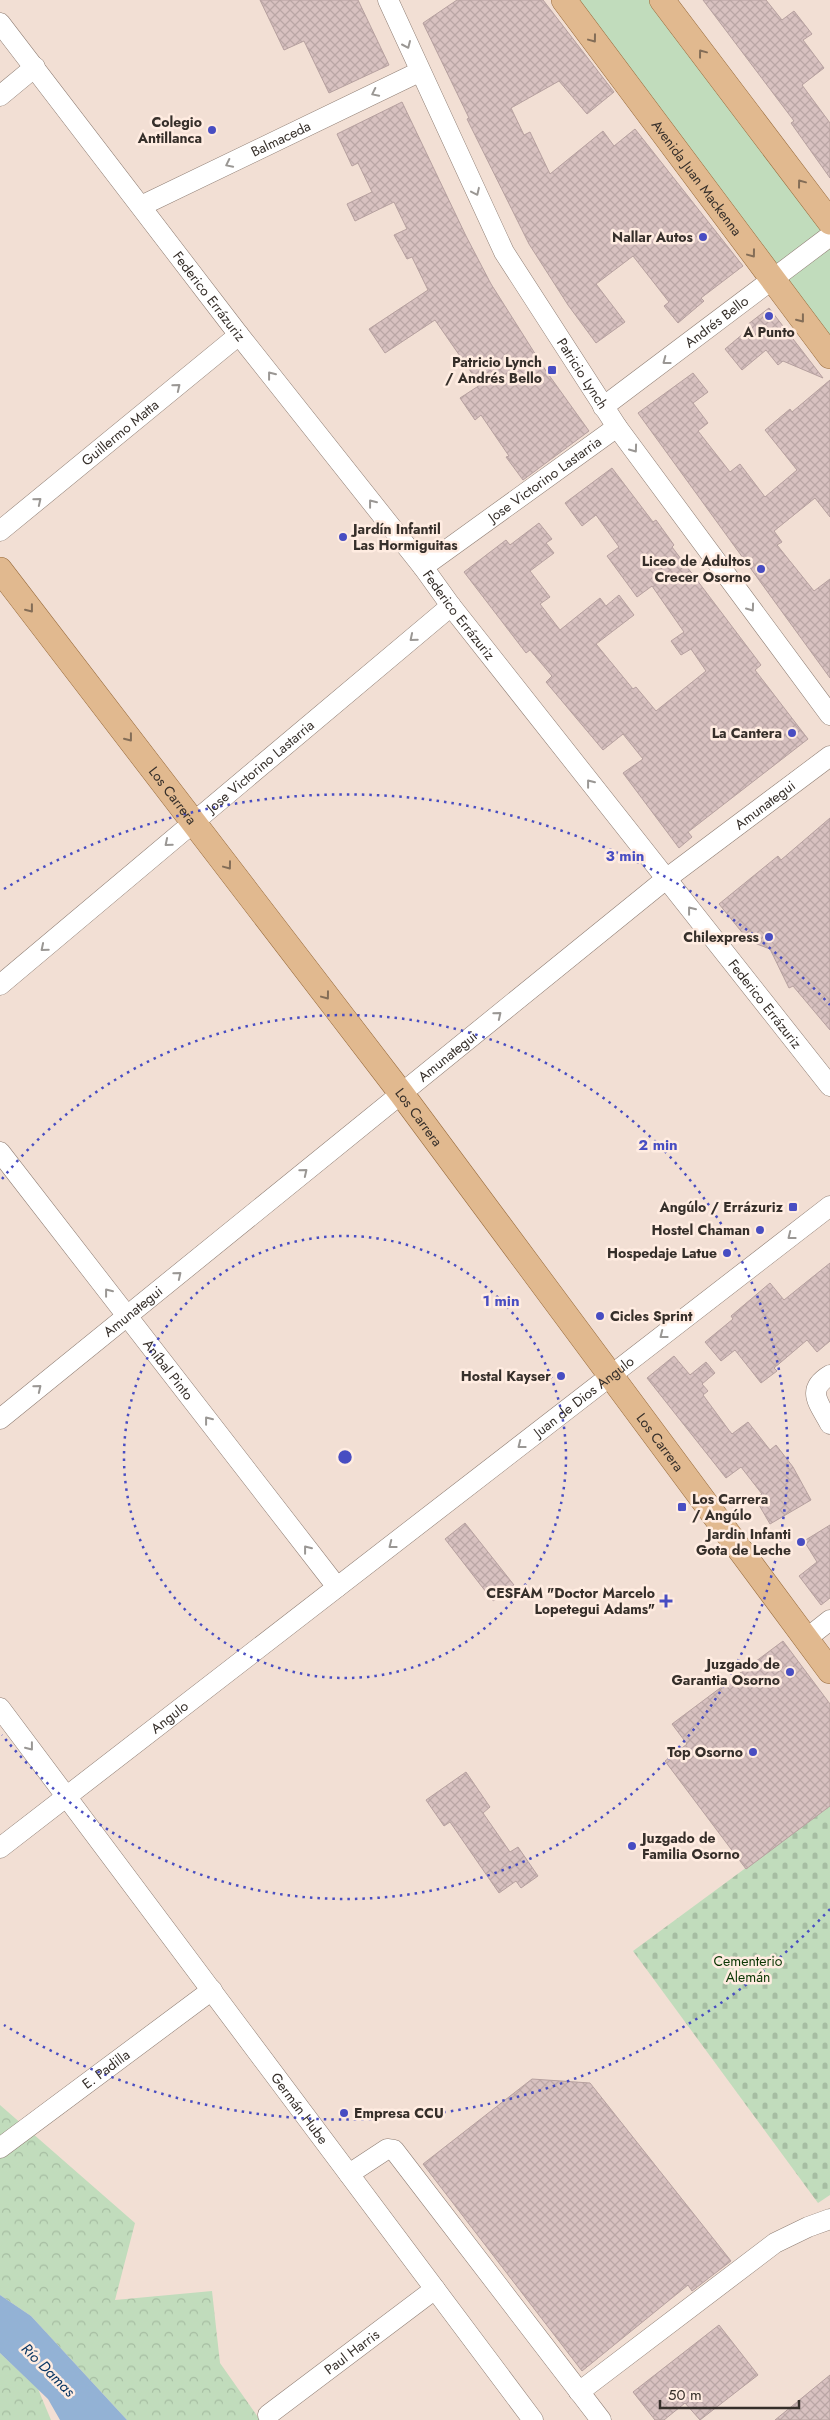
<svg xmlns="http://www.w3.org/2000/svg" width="830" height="2420" font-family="Jost,sans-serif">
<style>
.forest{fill:url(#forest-crowns)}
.cemetery{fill:url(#cemetery-stones)}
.park{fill:#c1dcbc}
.water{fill:#93b2d5}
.building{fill:url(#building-cross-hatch);stroke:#b6a09f}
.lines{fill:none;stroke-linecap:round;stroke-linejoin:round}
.minor-casing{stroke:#8e7d73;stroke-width:21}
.major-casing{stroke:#986b3c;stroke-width:26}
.minor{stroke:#fff;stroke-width:20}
.major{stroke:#e1b98f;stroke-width:25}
.oneway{stroke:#836d57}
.oneway2{stroke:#9a9794}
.ring{fill:none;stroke:#484dc2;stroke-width:2.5;stroke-dasharray:2.5 5}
.poi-dot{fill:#484dc2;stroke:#ffece1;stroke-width:2}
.labels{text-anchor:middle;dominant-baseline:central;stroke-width:5;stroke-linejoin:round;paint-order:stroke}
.poi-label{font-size:14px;font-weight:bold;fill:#362f2a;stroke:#ffece1;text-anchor:end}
.street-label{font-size:14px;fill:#362f2a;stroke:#ffece1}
.park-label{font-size:14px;fill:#0a3603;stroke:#ffece1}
.water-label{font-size:15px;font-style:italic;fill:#0c3865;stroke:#ffece1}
.centre{fill:#484dc2;stroke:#ffece1;stroke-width:2.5}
.ring-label{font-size:15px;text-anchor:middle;font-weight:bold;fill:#484dc2;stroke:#ffece1;stroke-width:5;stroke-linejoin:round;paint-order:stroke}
</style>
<defs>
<pattern id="forest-crowns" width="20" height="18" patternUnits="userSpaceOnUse" patternTransform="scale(1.25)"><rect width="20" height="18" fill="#c1dcbc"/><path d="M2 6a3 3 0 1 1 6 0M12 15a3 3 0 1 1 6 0" fill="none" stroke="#a6bda2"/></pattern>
<pattern id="cemetery-stones" width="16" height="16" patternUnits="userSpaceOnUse" patternTransform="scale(1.25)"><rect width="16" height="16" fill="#c1dcbc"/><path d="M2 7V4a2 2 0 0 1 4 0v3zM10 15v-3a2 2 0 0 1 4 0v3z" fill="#a6bda2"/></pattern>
<pattern id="building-cross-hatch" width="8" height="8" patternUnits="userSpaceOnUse" patternTransform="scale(1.25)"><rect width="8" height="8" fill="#d8c1c0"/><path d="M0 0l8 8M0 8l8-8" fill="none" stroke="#baa6a5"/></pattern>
</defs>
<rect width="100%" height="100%" fill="#f2dfd4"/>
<g class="forest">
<path d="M0 2105 135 2223 115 2300 212 2291 220 2363 260 2420H127L31 2316 0 2295Z"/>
<path d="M0 2353 38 2389 51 2420H0Z"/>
</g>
<path class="cemetery" d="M830 1806V2195L818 2203 633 1951Z"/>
<path class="park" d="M571 0H657L830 226V342Z"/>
<path class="water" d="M0 2295 31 2316 127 2420H60L48 2399 0 2353Z"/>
<g class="building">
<path d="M260 0H358L389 65 329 93 304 41 284 50Z"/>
<path d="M457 0H543L614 92 587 114 559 81 511 108 524 135 530 132 550 174 603 131 614 146 635 129 743 266 701 298 704 301 678 323 664 306 669 302 633 256 596 284 625 322 596 343 568 305 529 244 467 119 469 118 423 23Z"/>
<path d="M703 0H766L782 20 794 11 812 34 803 40 824 68 802 85 830 123V178L791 123 794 121Z"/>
<path d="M402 102 466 236 491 284 546 371 589 431 523 480 506 457 509 456 481 415 475 420 460 398 480 385 435 320 385 353 369 329 428 290 412 257 407 259 394 235 407 229 394 202 355 221 347 204 372 192 358 163 352 166 337 134Z"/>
<path d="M769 308 800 348 823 378 783 361 778 365 766 350 742 370 725 349 750 328 747 325Z"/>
<path d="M693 373 708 392 693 403 708 423 698 431 730 472 740 464 765 497 797 470 765 430 790 409 792 412 830 380V517L815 498 774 531 782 542 777 545 814 591 830 579V678L638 413Z"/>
<path d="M612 468 653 522 656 520 674 545 672 547 761 665 755 670 808 739 688 832 692 837 679 848 623 773 643 759 623 734 603 750 546 682 552 676 530 650 526 653 464 572 506 540 510 545 539 523 552 539 546 543 554 553 530 571 550 597 540 604 560 630 600 598 606 606 619 595 634 615 596 644 633 689 636 687 656 711 706 671 691 649 681 655 671 641 684 632 652 586 637 597 607 556 619 547 596 515 582 526 565 503Z"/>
<path d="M830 818V1030L793 986 789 988 770 949 749 941 719 904 778 856 781 860Z"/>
<path d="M830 1263V1341L817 1352 807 1340 774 1368 777 1371 761 1383 735 1350 721 1361 705 1342 733 1319 731 1316 770 1283 784 1300Z"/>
<path d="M674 1356 690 1375 706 1362 715 1373 702 1384 708 1391 703 1395 728 1429 732 1434 748 1422 770 1450 776 1445 793 1467 811 1500 770 1524 755 1498 762 1494 741 1467 726 1478 647 1378Z"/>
<path d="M465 1523 514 1585 493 1601 445 1539Z"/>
<path d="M830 1525V1598L821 1605 799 1576 817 1562 804 1541Z"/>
<path d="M783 1641 830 1704V1806L746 1869 665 1761 687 1744 672 1724Z"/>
<path d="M466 1772 490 1807 483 1813 510 1852 518 1847 538 1876 521 1888 516 1881 499 1893 450 1822 444 1826 426 1800Z"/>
<path d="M532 2079 590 2083 731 2261 692 2291 688 2285 582 2371 423 2164Z"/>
<path d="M719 2325 758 2375 700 2420 685 2403 664 2420H655L633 2392Z"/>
<path d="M830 2375V2420H775Z"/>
</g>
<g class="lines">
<defs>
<g id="minor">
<path id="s1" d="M388 0 504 252 617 427 830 715"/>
<path id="s2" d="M0 23 239 335 423 567 451 606 830 1086"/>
<path d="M0 96 35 67"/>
<path id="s3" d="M141 206 419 72"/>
<path id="s4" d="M603 407 830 236"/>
<path id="s5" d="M0 531 239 335"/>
<path id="s6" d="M423 567 617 427"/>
<path id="s7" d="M0 985 451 606"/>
<path id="s8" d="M0 1152 337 1587"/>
<path d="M830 1375C805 1390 819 1403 830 1424"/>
<path id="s9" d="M0 1419 666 879 830 756"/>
<path d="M806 1639 830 1620"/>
<path id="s10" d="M0 1708 533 2420"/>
<path id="s11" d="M0 1848 830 1206"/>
<path id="s12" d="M0 2148 212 1990"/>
<path d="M349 2174 387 2149 394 2150 601 2420"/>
<path d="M579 2392 775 2243 808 2227 830 2219"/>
<path id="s13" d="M268 2415 435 2289"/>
</g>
<g id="major">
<path id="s14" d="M564 0 830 356"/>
<path d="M662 0 830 222"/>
<path id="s15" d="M0 570 401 1093 830 1671"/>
</g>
</defs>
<use href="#minor" class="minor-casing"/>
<use href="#major" class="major-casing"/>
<use href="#minor" class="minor"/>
<use href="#major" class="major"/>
</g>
<defs><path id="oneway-chevron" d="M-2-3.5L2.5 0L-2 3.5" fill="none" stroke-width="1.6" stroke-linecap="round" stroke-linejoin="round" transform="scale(1.25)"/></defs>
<g class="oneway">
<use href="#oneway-chevron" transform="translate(593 39) rotate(53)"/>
<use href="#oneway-chevron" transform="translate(702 53) rotate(-127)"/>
<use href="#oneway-chevron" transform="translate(801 183) rotate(-127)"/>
<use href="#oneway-chevron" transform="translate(752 254) rotate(53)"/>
<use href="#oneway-chevron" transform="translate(801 319) rotate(52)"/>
<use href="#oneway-chevron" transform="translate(30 609) rotate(52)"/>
<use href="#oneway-chevron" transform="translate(129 738) rotate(52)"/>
<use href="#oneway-chevron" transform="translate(228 866) rotate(53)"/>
<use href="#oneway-chevron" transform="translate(326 996) rotate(53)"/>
</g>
<g class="oneway2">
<use href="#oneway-chevron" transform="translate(407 45) rotate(66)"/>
<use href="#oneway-chevron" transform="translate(375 93) rotate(154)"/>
<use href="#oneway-chevron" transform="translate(229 164) rotate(154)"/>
<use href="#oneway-chevron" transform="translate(476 192) rotate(65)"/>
<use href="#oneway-chevron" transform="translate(666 361) rotate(143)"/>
<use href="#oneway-chevron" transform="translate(271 375) rotate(-128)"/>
<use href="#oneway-chevron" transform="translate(177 387) rotate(-39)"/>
<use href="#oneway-chevron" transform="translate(634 449) rotate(54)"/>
<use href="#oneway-chevron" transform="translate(38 501) rotate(-39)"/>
<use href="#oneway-chevron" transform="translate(372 503) rotate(-128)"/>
<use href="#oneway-chevron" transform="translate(751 608) rotate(54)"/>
<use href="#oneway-chevron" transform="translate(413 638) rotate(140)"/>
<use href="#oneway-chevron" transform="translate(590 783) rotate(-128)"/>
<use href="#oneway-chevron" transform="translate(168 843) rotate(140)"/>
<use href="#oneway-chevron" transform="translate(691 910) rotate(-128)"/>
<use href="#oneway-chevron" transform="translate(44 948) rotate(140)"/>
<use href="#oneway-chevron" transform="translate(498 1015) rotate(-39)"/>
<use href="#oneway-chevron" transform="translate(304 1172) rotate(-39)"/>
<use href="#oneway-chevron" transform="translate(791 1236) rotate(142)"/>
<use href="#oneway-chevron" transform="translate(178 1275) rotate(-39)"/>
<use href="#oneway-chevron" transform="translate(108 1292) rotate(-128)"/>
<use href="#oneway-chevron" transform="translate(663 1335) rotate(142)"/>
<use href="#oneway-chevron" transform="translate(38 1388) rotate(-39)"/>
<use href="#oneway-chevron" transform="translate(208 1420) rotate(-128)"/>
<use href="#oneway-chevron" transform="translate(521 1445) rotate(142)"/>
<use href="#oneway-chevron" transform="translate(392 1545) rotate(142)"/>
<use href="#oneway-chevron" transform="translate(307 1549) rotate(-128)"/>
<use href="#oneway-chevron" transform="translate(30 1747) rotate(52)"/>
</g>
<g class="ring">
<circle cx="345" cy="1457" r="221"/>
<path d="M2 1179A442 442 0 1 1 2 1735"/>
<path d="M830 1909A663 663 0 0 1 4 2025M4 889A663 663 0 0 1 830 1005"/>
</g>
<g class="poi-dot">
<circle cx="212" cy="130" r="5"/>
<circle cx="703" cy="237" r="5"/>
<circle cx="769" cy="316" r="5"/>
<rect x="547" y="365" width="10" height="10" rx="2.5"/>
<circle cx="343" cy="537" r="5"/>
<circle cx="761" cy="569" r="5"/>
<circle cx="792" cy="733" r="5"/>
<circle cx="769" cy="937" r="5"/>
<rect x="788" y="1202" width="10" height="10" rx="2.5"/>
<circle cx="760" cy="1230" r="5"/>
<circle cx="727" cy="1253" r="5"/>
<circle cx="600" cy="1316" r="5"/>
<circle cx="561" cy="1376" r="5"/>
<rect x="677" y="1502" width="10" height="10" rx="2.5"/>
<circle cx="801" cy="1542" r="5"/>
<path d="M663.5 1593.5h5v5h5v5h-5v5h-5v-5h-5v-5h5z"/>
<circle cx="790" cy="1672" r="5"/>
<circle cx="753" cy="1752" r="5"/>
<circle cx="632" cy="1846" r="5"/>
<circle cx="344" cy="2113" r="5"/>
</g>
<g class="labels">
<g class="poi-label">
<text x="202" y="122">Colegio<tspan x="202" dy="16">Antillanca</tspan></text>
<text x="693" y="237">Nallar Autos</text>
<text x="769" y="332" text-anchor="middle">A Punto</text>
<text x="542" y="362">Patricio Lynch<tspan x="542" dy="16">/ Andrés Bello</tspan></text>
<text x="353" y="529" text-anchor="start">Jardín Infantil<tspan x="353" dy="16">Las Hormiguitas</tspan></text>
<text x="751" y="561">Liceo de Adultos<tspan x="751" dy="16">Crecer Osorno</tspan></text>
<text x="782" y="733">La Cantera</text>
<text x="759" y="937">Chilexpress</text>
<text x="783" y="1207">Angúlo / Errázuriz</text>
<text x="750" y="1230">Hostel Chaman</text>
<text x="717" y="1253">Hospedaje Latue</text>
<text x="610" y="1316" text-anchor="start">Cicles Sprint</text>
<text x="551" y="1376">Hostal Kayser</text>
<text x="692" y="1499" text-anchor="start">Los Carrera<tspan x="692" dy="16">/ Angúlo</tspan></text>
<text x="791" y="1534">Jardin Infanti<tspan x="791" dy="16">Gota de Leche</tspan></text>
<text x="655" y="1593">CESFAM "Doctor Marcelo<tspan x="655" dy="16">Lopetegui Adams"</tspan></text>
<text x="780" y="1664">Juzgado de<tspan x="780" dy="16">Garantia Osorno</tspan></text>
<text x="743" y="1752">Top Osorno</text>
<text x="642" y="1838" text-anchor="start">Juzgado de<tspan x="642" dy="16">Familia Osorno</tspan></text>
<text x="354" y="2113" text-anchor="start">Empresa CCU</text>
</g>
<g class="street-label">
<text stroke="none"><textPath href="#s3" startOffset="155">Balmaceda</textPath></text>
<text stroke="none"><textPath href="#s14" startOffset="222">Avenida Juan Mackenna</textPath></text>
<text stroke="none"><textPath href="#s2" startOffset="344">Federico Errázuriz</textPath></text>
<text stroke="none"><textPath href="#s4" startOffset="142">Andrés Bello</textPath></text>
<text stroke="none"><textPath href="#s1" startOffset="422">Patricio Lynch</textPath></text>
<text stroke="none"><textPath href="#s5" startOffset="155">Guillermo Matta</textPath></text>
<text stroke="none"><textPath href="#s6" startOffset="150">Jose Victorino Lastarria</textPath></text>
<text stroke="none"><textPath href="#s2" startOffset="749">Federico Errázuriz</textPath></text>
<text stroke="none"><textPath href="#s7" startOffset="340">Jose Victorino Lastarria</textPath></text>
<text stroke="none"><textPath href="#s15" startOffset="284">Los Carrera</textPath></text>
<text stroke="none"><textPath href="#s9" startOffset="981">Amunategui</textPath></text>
<text stroke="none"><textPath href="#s2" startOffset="1244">Federico Errázuriz</textPath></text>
<text stroke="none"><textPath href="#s9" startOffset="576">Amunategui</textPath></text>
<text stroke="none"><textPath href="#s15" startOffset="689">Los Carrera</textPath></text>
<text stroke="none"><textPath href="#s9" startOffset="171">Amunategui</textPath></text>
<text stroke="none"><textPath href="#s8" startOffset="275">Aníbal Pinto</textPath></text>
<text stroke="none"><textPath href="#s11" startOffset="738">Juan de Dios Angulo</textPath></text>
<text stroke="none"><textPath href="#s15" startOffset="1094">Los Carrera</textPath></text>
<text stroke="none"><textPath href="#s11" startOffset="214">Angulo</textPath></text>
<text stroke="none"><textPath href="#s12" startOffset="132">E. Padilla</textPath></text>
<text stroke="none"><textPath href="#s10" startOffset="500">Germán Hube</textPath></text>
<text stroke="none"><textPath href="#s13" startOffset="105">Paul Harris</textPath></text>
</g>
<g class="park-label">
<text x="748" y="1961">Cementerio<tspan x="748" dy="16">Alemán</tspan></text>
</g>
<g class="water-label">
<text transform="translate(48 2370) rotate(45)">Río Damas</text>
</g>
</g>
<circle cx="345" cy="1457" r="8" class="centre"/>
<g class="ring-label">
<text x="625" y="861">3 min</text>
<text x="658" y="1150">2 min</text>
<text x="501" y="1306">1 min</text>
</g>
<path d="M660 2400v8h139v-8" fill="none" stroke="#362f2a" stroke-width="2.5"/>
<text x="668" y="2400" font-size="15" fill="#362f2a" stroke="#ffece1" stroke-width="4" paint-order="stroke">50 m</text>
</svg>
